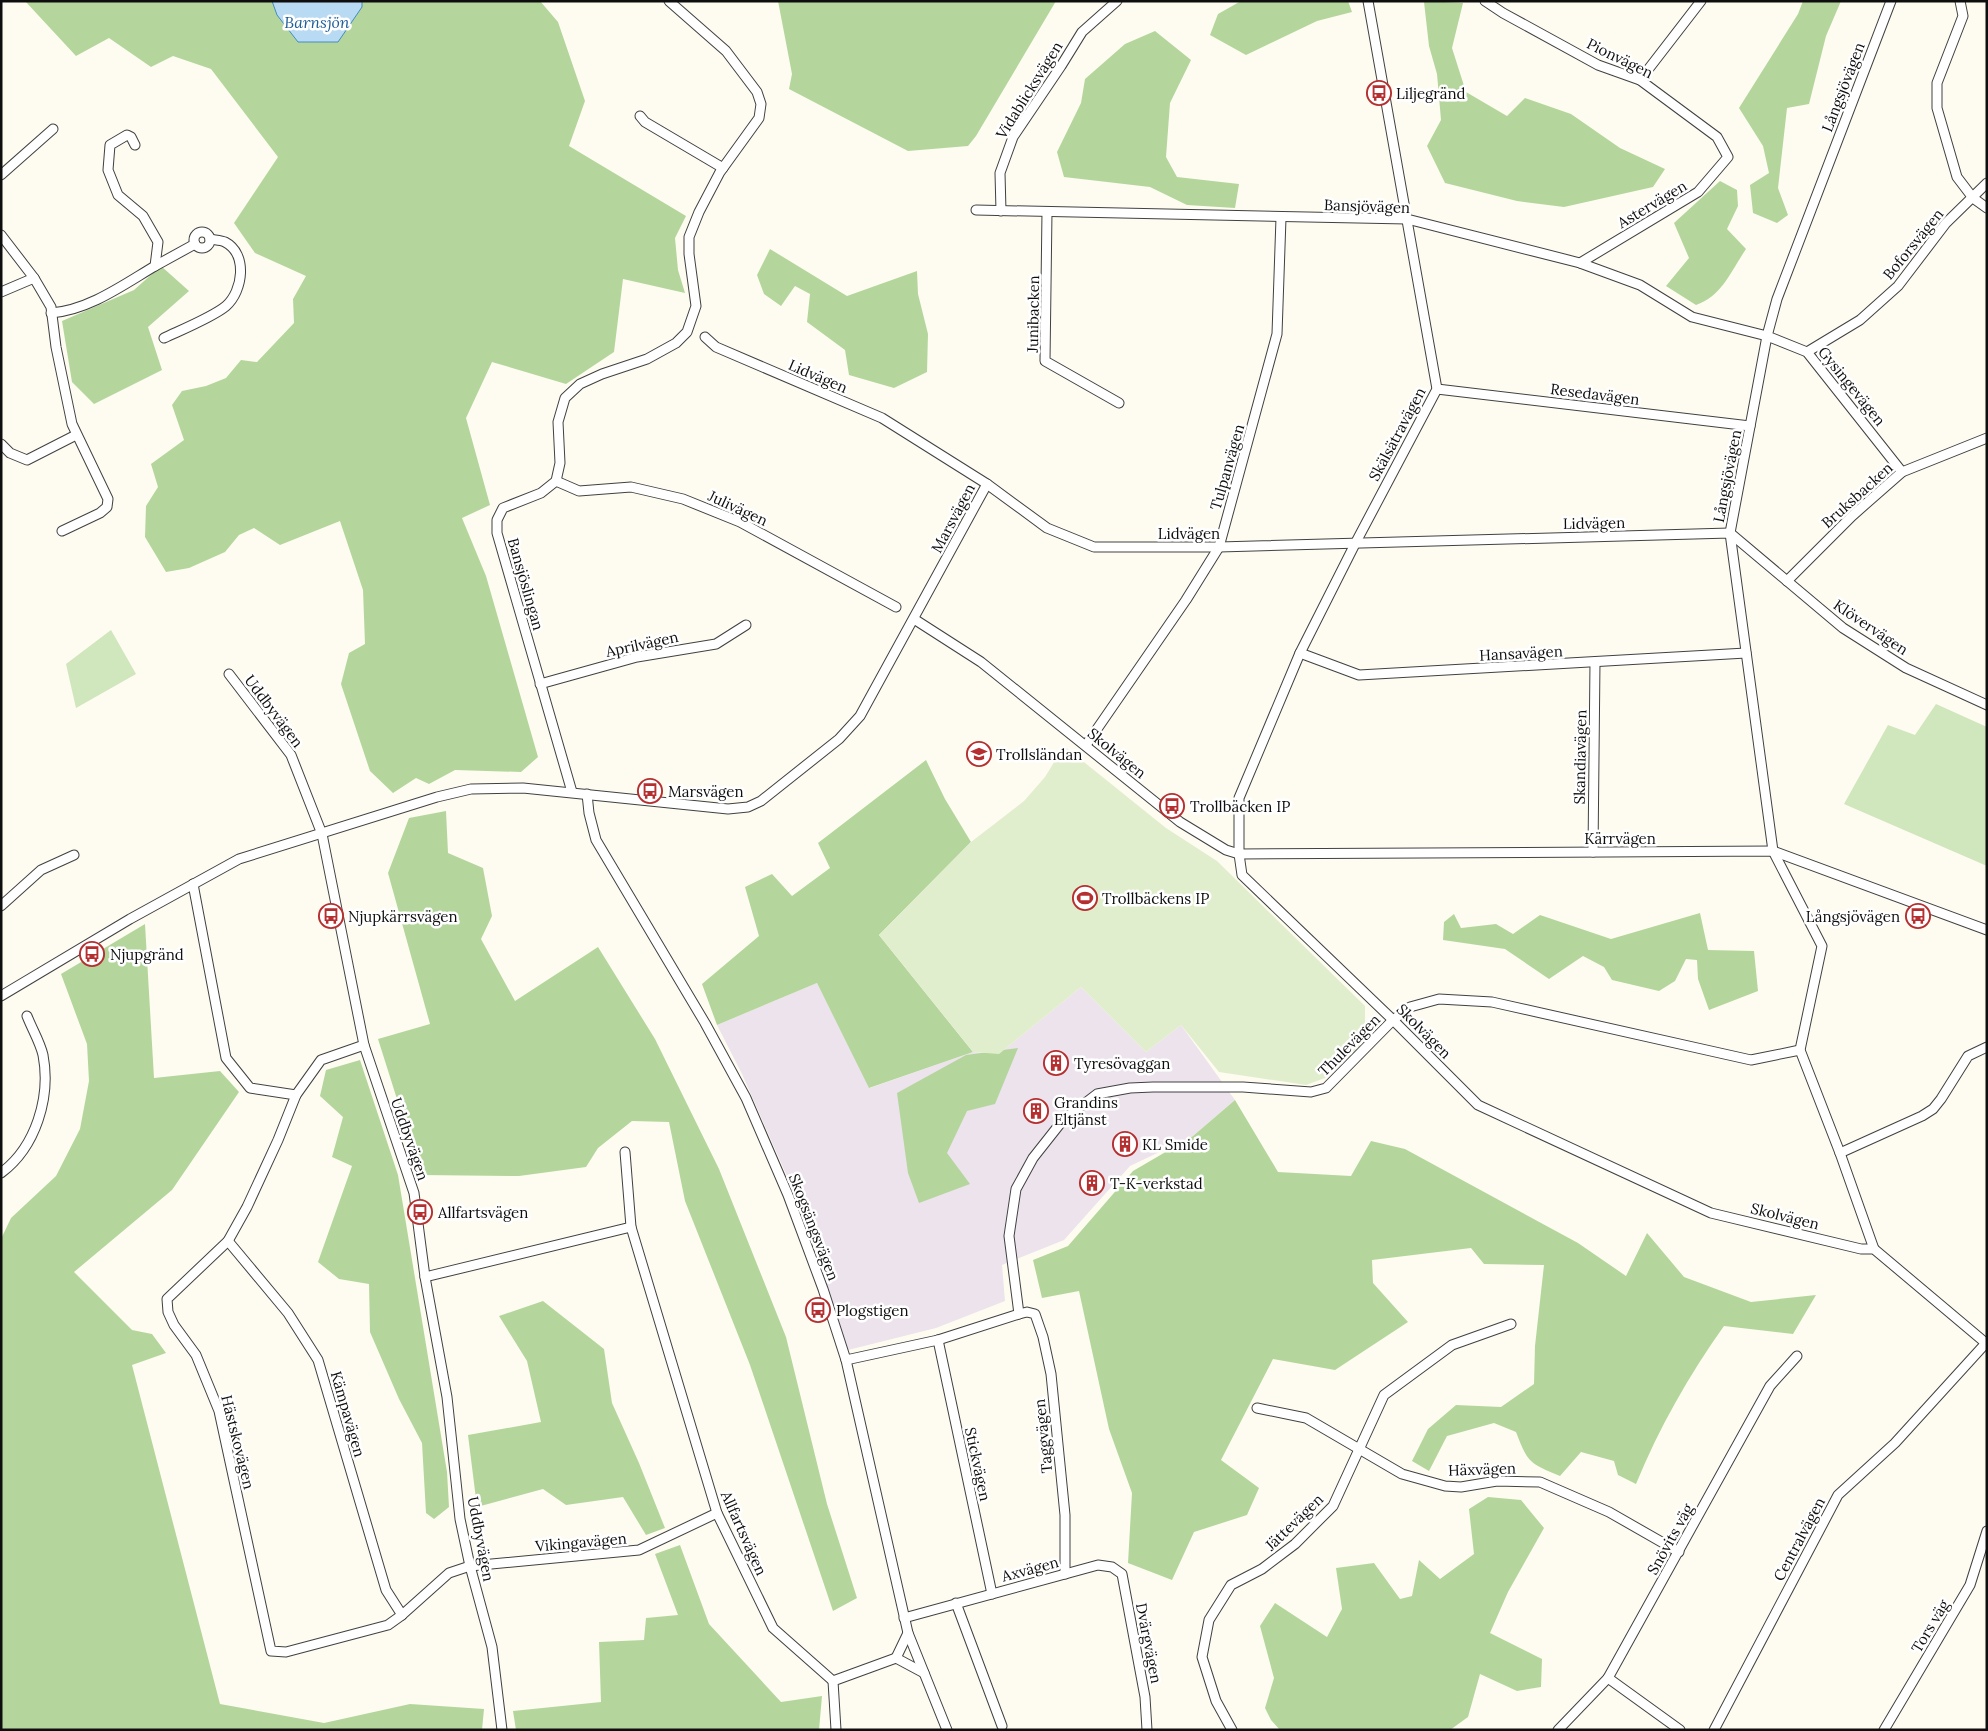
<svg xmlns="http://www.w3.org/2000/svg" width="1988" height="1731" font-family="Lora,serif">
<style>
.industrial{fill:#ece3ec}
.green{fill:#d0e6bc}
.forest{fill:#b4d69c}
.pitch{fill:#e1eecd}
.water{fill:#b8daf2;stroke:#448cc4}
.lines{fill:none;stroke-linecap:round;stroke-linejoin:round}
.minor-casing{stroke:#414141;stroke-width:11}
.minor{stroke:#fff;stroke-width:9}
.labels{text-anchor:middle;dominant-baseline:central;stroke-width:5;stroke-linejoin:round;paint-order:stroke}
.street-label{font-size:15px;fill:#0e0e0e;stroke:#fff}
.poi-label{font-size:15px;fill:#0e0e0e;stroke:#fff;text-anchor:start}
.water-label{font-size:16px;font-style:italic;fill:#1f5e98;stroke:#fff}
</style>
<rect width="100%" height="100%" fill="#fefcf0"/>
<path class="industrial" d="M817 983 870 1088 973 1052 999 1054 1081 987 1146 1052 1181 1025 1235 1100 1193 1136 1130 1166 1064 1240 1002 1265 1005 1301 936 1328 848 1350 807 1222 742 1074 717 1025Z"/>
<g class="green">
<path d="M111 630 136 674 76 708 66 664Z"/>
<path d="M1936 704 1987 727V866L1844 804 1888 725 1915 735Z"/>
</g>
<g class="forest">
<path d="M25 1H540L558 22 585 101 569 146 686 216 675 238 678 270 685 293 623 279 614 352 566 384 492 362 466 418 490 505 462 518 486 576 538 757 521 772 455 770 429 784 416 778 393 793 370 771 341 684 349 653 365 644 363 590 340 521 280 545 254 528 239 535 225 552 189 568 166 572 145 537 146 506 158 487 151 464 184 440 172 405 182 391 206 386 226 378 241 360 257 362 294 323 293 299 306 276 255 253 234 223 278 157 211 69 173 56 151 67 109 38 76 56Z"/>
<path d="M778 1H1056L976 136 968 146 908 151 789 89 792 74Z"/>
<path d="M1241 1H1348L1352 12 1317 21 1246 55 1210 35 1218 14Z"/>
<path d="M1425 1 1463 3 1452 48 1466 92 1507 116 1525 98 1571 114 1620 148 1665 169 1653 187 1564 207 1517 201 1445 183 1427 146 1441 120 1437 74 1429 46 1424 2Z"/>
<path d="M1803 1H1841L1826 36 1809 104 1787 108 1778 188 1788 215 1777 223 1753 213 1750 185 1769 173 1763 146 1739 108 1798 14Z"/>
<path d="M1155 31 1191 60 1170 103 1166 157 1177 177 1239 184 1235 208 1187 205 1150 187 1064 177 1057 152 1081 103 1085 79 1125 44Z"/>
<path d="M1720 181 1737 190 1738 206 1727 229 1746 249C1731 271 1722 296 1696 305L1666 286 1689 258 1674 223Z"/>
<path d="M770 249 847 296 917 271 918 294 928 334 927 372 894 388 849 375 845 350 807 322 810 294 795 286 781 306 764 294 757 275Z"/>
<path d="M161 266 189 291 148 327 162 370 94 404 72 382 62 321 134 290Z"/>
<path d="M926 760 945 799 971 842 879 935 973 1052 869 1088 817 983 717 1025 702 984 759 936 745 887 772 874 792 896 830 868 818 843Z"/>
<path d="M446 811 448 853 483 868 492 916 481 939 515 1001 598 947 655 1039 719 1169 786 1337 827 1504 857 1598 833 1611 750 1365 685 1201 669 1122 632 1121 598 1148 586 1167 519 1176 421 1175 378 1039 430 1024 388 873 409 818Z"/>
<path d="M1700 913 1708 950 1754 951 1758 991 1709 1010 1698 979 1697 960 1686 959 1675 981 1659 991 1612 980 1604 967 1583 956 1549 979 1505 949 1443 940 1444 922 1454 914 1461 928 1496 924 1513 934 1540 915 1611 939Z"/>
<path d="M145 924 154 1078 220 1071 239 1092 172 1190 74 1272 132 1330 152 1334 166 1353 132 1365 220 1704 324 1723 410 1704 484 1709 482 1730H1V1239L11 1218 56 1176 80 1129 89 1081 87 1044 61 974Z"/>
<path d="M1018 1048 995 1104 967 1111 947 1153 970 1184 919 1203 908 1173 897 1093 966 1055Z"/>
<path d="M360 1060 398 1175 447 1472 449 1507 434 1519 426 1513 422 1443 399 1399 370 1332 369 1284 339 1279 318 1262 352 1166 332 1157 343 1117 320 1096 326 1070Z"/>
<path d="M1235 1100 1278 1172 1351 1176 1371 1141 1405 1149 1578 1243 1626 1276 1647 1233 1684 1277 1751 1302 1816 1295 1793 1334 1724 1326C1689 1375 1659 1428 1636 1484L1618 1475 1614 1461 1581 1452 1560 1476C1529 1463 1528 1463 1516 1432L1494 1423 1447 1436 1429 1471 1412 1461 1428 1429 1456 1405 1501 1407 1534 1384 1535 1346 1544 1265 1484 1264 1471 1248 1372 1260 1373 1283 1408 1322 1335 1370 1273 1359 1221 1460 1259 1488 1247 1515 1194 1532 1172 1580 1128 1563 1132 1493 1109 1429 1079 1291 1042 1298 1033 1260 1068 1246 1133 1171 1193 1136Z"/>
<path d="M543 1301 604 1349 612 1403 639 1463 665 1528 646 1535 623 1497 566 1505 543 1489 477 1507 468 1435 541 1422 527 1361 499 1316Z"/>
<path d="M1488 1497 1521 1500 1544 1528 1508 1592 1490 1633 1542 1659 1541 1687 1517 1691 1480 1674 1468 1717 1450 1730H1280L1271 1720 1265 1708 1274 1678 1260 1626 1275 1603 1327 1637 1342 1609 1336 1568 1374 1563 1400 1599 1412 1596 1419 1560 1440 1579 1474 1554 1469 1509Z"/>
<path d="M680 1545 709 1624 781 1702 822 1696 819 1730H516L513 1711 601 1702 599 1642 644 1640 646 1618 678 1615 655 1554Z"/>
</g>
<path class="pitch" d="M1064 746 1166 828 1217 861 1365 1006V1044L1325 1078 1306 1085 1219 1072 1181 1025 1146 1052 1081 987 999 1054 973 1052 879 935 971 842 1024 801 1045 777Z"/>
<path class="water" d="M272 1H362V7L338 42H298L277 15Z"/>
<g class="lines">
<defs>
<g id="minor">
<path d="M1368 1 1437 389 1356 542 1300 653 1239 798V854L1242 875 1393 1020 1478 1105 1711 1213 1861 1249H1874L1987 1344"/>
<path d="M1485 1 1503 13 1598 65 1640 80 1717 137 1728 157 1698 192 1580 263"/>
<path d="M1960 1 1963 16 1937 83V108L1957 177 1973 198 1987 208"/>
<path d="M1640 80 1701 1"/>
<path d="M640 116 645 122 723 168"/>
<path d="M1 175 53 129"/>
<path d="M976 210 1407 219 1580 263 1640 285 1692 317 1767 336 1807 352 1902 472"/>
<path d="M1001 211 1000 173 1013 137 1061 66 1082 32 1117 1"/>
<path d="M1047 212 1045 361 1119 403"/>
<circle cx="202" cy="240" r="8"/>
<path d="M1 235 34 278 51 307 56 347 72 424 108 499 107 507 100 513 62 531"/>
<path d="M155 266 195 244"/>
<path d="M1 292 34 278"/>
<path d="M51 313C89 310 123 285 155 266L158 242 143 216 118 195 108 170 110 145 127 135 131 137 135 145"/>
<path d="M705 337 716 347 882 418 987 484 1047 528 1094 547H1219L1730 533 1843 628 1906 668 1987 705"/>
<path d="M164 338C181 330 213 317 226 306 243 291 248 254 225 242 221 240 214 240 210 239"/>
<path d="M1807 352 1860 320 1898 286 1946 223 1987 183"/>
<path d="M1437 389 1750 426"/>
<path d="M1 444 10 453 27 460 76 435"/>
<path d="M556 481 579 491 631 487 683 499 740 522 896 607"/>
<path d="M1787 581 1852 516 1902 472 1987 438"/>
<path d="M914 619 981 662 1180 822 1226 850 1239 854 1773 851 1987 930"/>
<path d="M1300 653 1359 675 1746 653"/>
<path d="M229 674 291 755 322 834 364 1045 414 1193 425 1277 447 1397 460 1519 470 1566 492 1647 502 1730"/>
<path d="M540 684 637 657 716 644 746 625"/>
<path d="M1086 745 1186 600 1219 547 1277 334 1281 218"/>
<path d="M572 792 497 533V520L503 508 541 493 556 481 560 463 558 422 565 398 580 384 602 374 647 359 676 343 687 332 696 306 689 254V237L699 212 720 172 759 118 761 104 757 92 726 51 669 1"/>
<path d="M587 794 589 813 596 840 705 1023 746 1098 788 1195 823 1289 846 1360 908 1633 947 1730"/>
<path d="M1593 852 1595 662"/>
<path d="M193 884 226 1058 250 1088 296 1095"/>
<path d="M1 906 41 870 74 855"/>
<path d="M1 996 130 919 239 859 437 797 471 789 523 788 728 809 748 807 761 801 839 739 860 716 987 484"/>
<path d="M364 1045 321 1060 296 1095 278 1140 247 1207 228 1241 167 1299 168 1312 174 1325 196 1355 219 1411 271 1651 286 1652 388 1625 402 1615 449 1573 470 1566 639 1550 717 1513"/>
<path d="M625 1152 631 1227 717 1513 773 1628 833 1681"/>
<path d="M1840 1153 1922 1116 1933 1109 1941 1099 1968 1056 1987 1047"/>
<path d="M1 1173C36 1147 51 1097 43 1055 40 1042 32 1029 27 1016"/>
<path d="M228 1241 288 1313 318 1360 386 1590 402 1615"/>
<path d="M1874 1249 1840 1153 1800 1050 1822 946 1773 851 1730 533 1767 336 1777 299 1891 1"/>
<path d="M425 1277 631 1227"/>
<path d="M1019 1314 1009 1236 1016 1189 1033 1158 1063 1120 1097 1094 1130 1088 1153 1087H1243L1311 1092 1326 1088 1393 1020 1410 1007 1439 999 1492 1002 1751 1060 1800 1050"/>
<path d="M938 1340 992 1594"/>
<path d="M846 1360 938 1340 1019 1314 1027 1312 1035 1314 1043 1337 1051 1374 1065 1515V1574"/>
<path d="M1257 1408 1306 1418 1402 1474 1445 1486 1461 1487 1497 1481 1540 1482 1609 1512 1679 1552"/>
<path d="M956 1603 1002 1726"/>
<path d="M904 1618 1098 1565 1112 1567 1122 1574 1145 1697 1147 1730"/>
<path d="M896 1658 908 1633"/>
<path d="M1608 1678 1680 1730"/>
<path d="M836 1730 833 1681 896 1658 924 1673"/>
<path d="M1232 1730 1216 1701 1202 1657 1209 1620 1231 1585 1262 1569 1295 1544 1333 1506 1384 1395 1452 1345 1511 1324"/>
<path d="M1558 1730 1608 1678 1770 1386 1797 1356"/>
<path d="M1714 1730 1838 1495 1895 1443 1986 1343"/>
<path d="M1884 1730 1970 1585 1987 1531"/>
</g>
</defs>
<use href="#minor" class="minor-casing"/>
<use href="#minor" class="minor"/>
</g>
<defs>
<symbol id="bus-ring" viewBox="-11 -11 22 22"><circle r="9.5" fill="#fff" stroke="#b52f30" stroke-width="1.5"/><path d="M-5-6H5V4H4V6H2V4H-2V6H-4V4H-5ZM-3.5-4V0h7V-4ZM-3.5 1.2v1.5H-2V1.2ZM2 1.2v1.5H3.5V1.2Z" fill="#b52f30"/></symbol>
<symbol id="school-ring" viewBox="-11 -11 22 22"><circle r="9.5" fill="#fff" stroke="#b52f30" stroke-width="1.5"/><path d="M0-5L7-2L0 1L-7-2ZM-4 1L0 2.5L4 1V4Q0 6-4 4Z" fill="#b52f30"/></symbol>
<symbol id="stadium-ring" viewBox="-11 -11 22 22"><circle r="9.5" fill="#fff" stroke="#b52f30" stroke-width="1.5"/><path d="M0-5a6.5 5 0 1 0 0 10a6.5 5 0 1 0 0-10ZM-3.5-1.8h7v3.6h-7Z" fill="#b52f30"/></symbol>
<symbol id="building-ring" viewBox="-11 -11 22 22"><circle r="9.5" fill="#fff" stroke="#b52f30" stroke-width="1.5"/><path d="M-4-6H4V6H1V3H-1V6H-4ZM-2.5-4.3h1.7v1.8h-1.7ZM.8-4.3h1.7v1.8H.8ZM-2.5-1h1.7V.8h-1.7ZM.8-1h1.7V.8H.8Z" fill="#b52f30"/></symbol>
</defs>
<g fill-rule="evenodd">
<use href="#bus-ring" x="1365" y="79" width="28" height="28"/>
<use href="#school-ring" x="965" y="740" width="28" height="28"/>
<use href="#bus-ring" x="636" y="777" width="28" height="28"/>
<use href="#bus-ring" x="1158" y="792" width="28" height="28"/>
<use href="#stadium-ring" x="1071" y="884" width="28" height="28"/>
<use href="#bus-ring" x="317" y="902" width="28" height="28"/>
<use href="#bus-ring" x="1904" y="902" width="28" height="28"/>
<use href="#bus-ring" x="78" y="940" width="28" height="28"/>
<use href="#building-ring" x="1042" y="1049" width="28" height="28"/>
<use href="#building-ring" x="1022" y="1097" width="28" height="28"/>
<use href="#building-ring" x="1111" y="1130" width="28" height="28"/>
<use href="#building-ring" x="1078" y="1169" width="28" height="28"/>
<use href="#bus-ring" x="406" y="1198" width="28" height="28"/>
<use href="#bus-ring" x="804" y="1296" width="28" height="28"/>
</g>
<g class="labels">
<g class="street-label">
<text transform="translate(1620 58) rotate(26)">Pionvägen</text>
<text transform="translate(1843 87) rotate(-69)">Långsjövägen</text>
<text transform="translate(1029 90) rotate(-58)">Vidablicksvägen</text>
<text transform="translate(1652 204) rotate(-31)">Astervägen</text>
<text transform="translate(1367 206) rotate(2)">Bansjövägen</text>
<text transform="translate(1913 244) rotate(-51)">Boforsvägen</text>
<text transform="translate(1033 314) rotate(-89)">Junibacken</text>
<text transform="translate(818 376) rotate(23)">Lidvägen</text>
<text transform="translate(1852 386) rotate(51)">Gysingevägen</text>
<text transform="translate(1595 394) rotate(7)">Resedavägen</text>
<text transform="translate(1397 434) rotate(-62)">Skälsätravägen</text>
<text transform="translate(1227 467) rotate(-74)">Tulpanvägen</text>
<text transform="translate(1727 476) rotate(-79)">Långsjövägen</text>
<text transform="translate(1857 495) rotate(-42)">Bruksbacken</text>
<text transform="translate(738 508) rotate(25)">Julivägen</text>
<text transform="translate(953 518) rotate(-62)">Marsvägen</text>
<text transform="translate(1594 523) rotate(-1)">Lidvägen</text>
<text x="1189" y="533">Lidvägen</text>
<text transform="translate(526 584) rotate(74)">Bansjöslingan</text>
<text transform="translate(1871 627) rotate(34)">Klövervägen</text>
<text transform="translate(642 644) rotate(-12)">Aprilvägen</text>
<text transform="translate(1521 653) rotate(-3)">Hansavägen</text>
<text transform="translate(274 711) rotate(53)">Uddbyvägen</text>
<text transform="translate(1117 753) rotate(39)">Skolvägen</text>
<text transform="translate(1580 757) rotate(-89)">Skandiavägen</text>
<text x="1620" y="838">Kärrvägen</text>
<text transform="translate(1424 1031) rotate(45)">Skolvägen</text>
<text transform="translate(1349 1045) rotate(-45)">Thulevägen</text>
<text transform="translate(410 1139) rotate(71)">Uddbyvägen</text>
<text transform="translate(1785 1216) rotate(14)">Skolvägen</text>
<text transform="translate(814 1227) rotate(69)">Skogsängsvägen</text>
<text transform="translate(348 1414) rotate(74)">Kämpavägen</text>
<text transform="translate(1043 1436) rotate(-96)">Taggvägen</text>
<text transform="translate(238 1442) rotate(76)">Hästskovägen</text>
<text transform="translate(978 1464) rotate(78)">Stickvägen</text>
<text transform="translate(1482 1469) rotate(-2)">Häxvägen</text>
<text transform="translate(1294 1522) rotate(-44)">Jättevägen</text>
<text transform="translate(744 1533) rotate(66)">Allfartsvägen</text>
<text transform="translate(481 1539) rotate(79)">Uddbyvägen</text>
<text transform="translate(1670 1539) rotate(-61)">Snövits väg</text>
<text transform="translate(1799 1539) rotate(-62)">Centralvägen</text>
<text transform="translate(581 1542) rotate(-5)">Vikingavägen</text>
<text transform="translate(1030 1569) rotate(-15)">Axvägen</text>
<text transform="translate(1930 1626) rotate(-59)">Tors väg</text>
<text transform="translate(1149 1643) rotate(79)">Dvärgvägen</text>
</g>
<g class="poi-label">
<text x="1396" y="93">Liljegränd</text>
<text x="996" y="754">Trollsländan</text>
<text x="668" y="791">Marsvägen</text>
<text x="1190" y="806">Trollbäcken IP</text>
<text x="1102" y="898">Trollbäckens IP</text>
<text x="348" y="916">Njupkärrsvägen</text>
<text x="1900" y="916" text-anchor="end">Långsjövägen</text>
<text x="110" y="954">Njupgränd</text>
<text x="1074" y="1063">Tyresövaggan</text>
<text x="1054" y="1102">Grandins<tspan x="1054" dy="17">Eltjänst</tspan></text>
<text x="1142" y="1144">KL Smide</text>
<text x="1110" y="1183">T-K-verkstad</text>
<text x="438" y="1212">Allfartsvägen</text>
<text x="836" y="1310">Plogstigen</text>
</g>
<g class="water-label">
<text x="317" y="22">Barnsjön</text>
</g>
</g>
<rect width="1988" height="1731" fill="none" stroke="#0e0e0e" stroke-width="5"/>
</svg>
